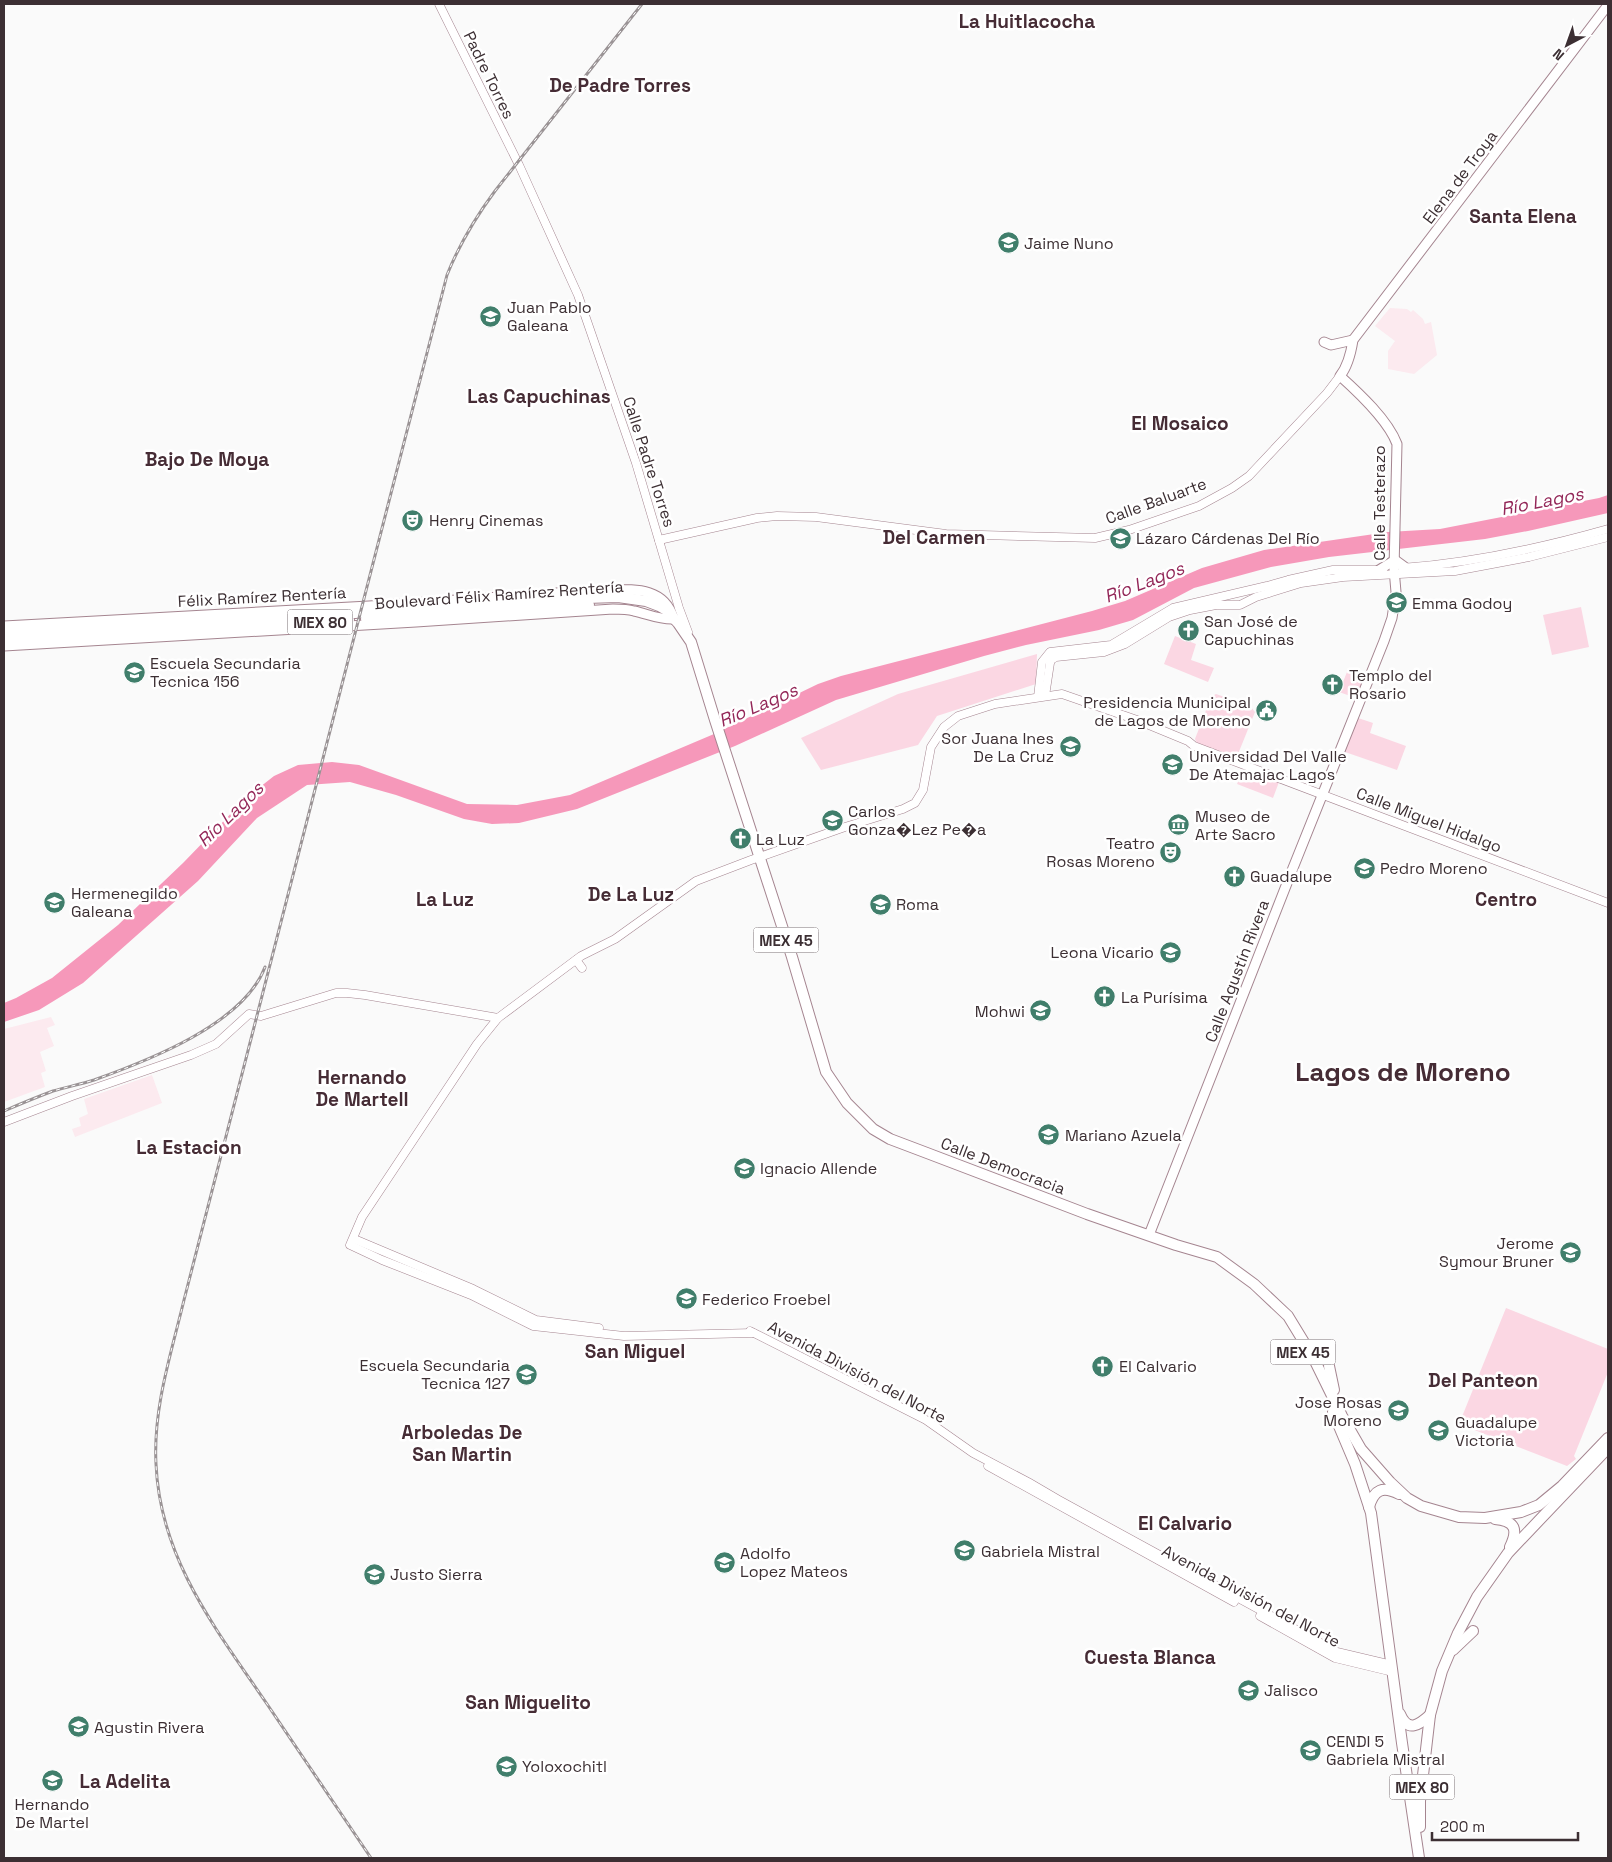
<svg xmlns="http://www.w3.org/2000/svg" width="1612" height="1862" font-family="'Space Grotesk',sans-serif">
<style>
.built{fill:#fceaef}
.green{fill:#fbd7e3}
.water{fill:#f698ba}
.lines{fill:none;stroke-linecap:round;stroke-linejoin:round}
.minor-casing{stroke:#a58590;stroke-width:9}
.major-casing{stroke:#a58590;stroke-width:11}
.highway-casing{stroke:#a58590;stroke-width:12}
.minor{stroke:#fff;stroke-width:8}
.major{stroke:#fff;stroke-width:9}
.highway{stroke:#fff;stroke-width:10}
.rail-casing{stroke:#9a9395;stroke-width:3}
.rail{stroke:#fff;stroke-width:1;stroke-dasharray:4;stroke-linecap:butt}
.labels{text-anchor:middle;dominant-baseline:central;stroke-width:5;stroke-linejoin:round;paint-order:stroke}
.shield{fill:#fff;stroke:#766d70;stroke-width:1}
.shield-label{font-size:15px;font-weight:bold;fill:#3c2f33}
.street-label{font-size:16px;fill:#3c2f33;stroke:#fff}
.poi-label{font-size:16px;fill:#3c2f33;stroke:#fff;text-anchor:start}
.water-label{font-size:18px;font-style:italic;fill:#932758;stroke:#fff}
.quarter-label{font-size:19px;font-weight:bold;fill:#462c35;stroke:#fff}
.town-label{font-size:26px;font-weight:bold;fill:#462c35;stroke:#fff}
</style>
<rect width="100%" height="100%" fill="#fafafa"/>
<g class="built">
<path d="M1390 308 1407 309 1411 312 1413 310 1423 319 1425 324 1431 322 1437 355 1414 374 1388 369V351L1395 341 1375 326Z"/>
<path d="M51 1017 55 1025 47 1028 54 1046 40 1052 46 1071 41 1073 45 1087 4 1102V1029Z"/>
<path d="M152 1075 162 1103 75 1137 72 1129 81 1126 79 1118 88 1114 84 1099Z"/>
</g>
<g class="green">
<path d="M1581 607 1589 647 1552 655 1543 615Z"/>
<path d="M1175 636 1196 644 1191 660 1214 668 1208 682 1164 664Z"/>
<path d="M1037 654 1036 684 937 716 918 745 821 770 801 738 898 694Z"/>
<path d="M1347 672 1366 680 1359 699 1339 692Z"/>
<path d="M1216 694 1250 706 1255 712 1238 754 1234 758 1197 744 1195 739 1211 697Z"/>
<path d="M1358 718 1373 723 1370 733 1406 746 1397 770 1345 752Z"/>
<path d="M1244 769 1279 782 1273 798 1237 784Z"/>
<path d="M1506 1308 1608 1349V1372L1574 1456 1576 1459 1567 1466 1459 1424Z"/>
</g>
<path class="water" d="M1608 495V513L1528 531 1485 539 1329 557 1271 567 1194 588 1133 620 1099 630 1026 645 984 656 836 700 735 746 577 809 519 823 492 824 464 819 396 795 350 782 307 785 257 818 198 881 83 983 39 1010 4 1022V1003L16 998 52 978 118 925 183 863 246 798 274 776 298 765 332 762 359 765 467 804 517 805 570 795 714 734 818 684 841 676 1092 611 1125 601 1202 568 1264 550 1388 532 1440 529 1599 498Z"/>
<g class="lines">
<defs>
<g id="minor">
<path d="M439 4 519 165 578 295 636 463 679 608 688 632"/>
<path d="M659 540 757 518 777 516 816 517 946 534 1095 538 1129 530 1199 506 1232 488 1249 476 1327 393 1340 376"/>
<path d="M1402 568C1471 563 1541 548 1608 529"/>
<path d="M1045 696 1050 663 1051 660 1056 657 1104 652 1125 644 1169 617 1190 610 1216 605H1240L1256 597 1301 583 1343 577 1455 571 1529 557 1608 537"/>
<path d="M1038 697 1042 662 1050 652 1111 645 1173 608 1267 586 1288 580 1333 570H1383"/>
<path d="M576 960 582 968"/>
<path d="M4 1122 72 1096 191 1055 216 1044 249 1014 261 1016 336 993H347L365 995 498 1018"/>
<path d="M354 1239 473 1289 536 1320 599 1328"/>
<path d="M750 1331 926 1420 973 1453 1028 1482 1057 1499 1337 1652 1392 1665"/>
<path d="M753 1333 624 1336 533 1326 471 1295 382 1260 350 1245 362 1217 477 1044 498 1018 581 956 615 939 696 881 751 860 845 827 903 809 915 803 923 790 931 747 944 727 958 716 995 704 1062 694 1137 720 1188 741 1194 746 1608 903"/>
<path d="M988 1466 1234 1602"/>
<path d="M1260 1616 1335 1658 1393 1672"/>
</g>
<g id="major">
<path d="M1324 342 1331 345 1353 340"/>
<path d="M1379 570 1395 560 1406 568"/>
<path d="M4 626 369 606 600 590C630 590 663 584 674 619 660 620 648 614 634 611 627 609 620 609 613 609L416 622 4 646"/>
<path d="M1149 1235 1291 873 1384 641 1392 618 1396 592 1394 569 1397 444C1388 420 1359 393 1340 376 1348 366 1351 353 1353 340L1608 5"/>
</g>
<g id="highway">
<path d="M366 619 589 605"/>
<path d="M4 632 355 613 522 600 618 597 646 601 659 606 666 610 678 623 691 642 715 720 792 957 826 1072 847 1103 873 1129 890 1139 927 1153 1087 1214 1176 1245 1217 1257 1254 1284 1288 1316 1313 1357 1342 1416 1361 1449 1390 1482 1407 1498 1421 1506 1459 1517 1485 1518 1521 1512 1539 1505 1562 1486 1608 1438"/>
<path d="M4 640 349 620"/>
<path d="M1329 1366 1334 1390"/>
<path d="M1333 1412 1355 1464 1371 1513 1402 1743 1419 1858"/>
<path d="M1369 1507C1374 1489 1383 1486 1399 1494"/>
<path d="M1495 1519C1516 1521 1518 1530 1510 1547"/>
<path d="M1453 1650 1473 1631"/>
<path d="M1400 1714C1408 1733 1419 1725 1430 1715"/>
<path d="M1420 1827V1801L1430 1715 1442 1671 1458 1633 1477 1597 1508 1553 1608 1448"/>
</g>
</defs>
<use href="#minor" class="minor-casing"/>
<use href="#major" class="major-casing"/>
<use href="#highway" class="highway-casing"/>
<use href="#minor" class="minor"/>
<use href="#major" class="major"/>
<use href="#highway" class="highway"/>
<defs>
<g id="rail">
<path d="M4 1111C20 1104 37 1097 53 1091 67 1087 81 1084 94 1080 147 1061 244 1024 265 967"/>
<path d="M371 1858C337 1807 302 1756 267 1704 216 1629 160 1559 156 1464 153 1408 171 1354 184 1300L447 275C459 245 475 218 495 191L642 4"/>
</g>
</defs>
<use href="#rail" class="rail-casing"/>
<use href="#rail" class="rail"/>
</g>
<defs>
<symbol id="school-disc" viewBox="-11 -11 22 22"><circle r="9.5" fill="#407e6b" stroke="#fff"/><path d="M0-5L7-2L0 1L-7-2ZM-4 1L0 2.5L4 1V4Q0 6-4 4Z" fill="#fff"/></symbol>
<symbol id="theatre-disc" viewBox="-11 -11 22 22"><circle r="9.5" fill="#407e6b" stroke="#fff"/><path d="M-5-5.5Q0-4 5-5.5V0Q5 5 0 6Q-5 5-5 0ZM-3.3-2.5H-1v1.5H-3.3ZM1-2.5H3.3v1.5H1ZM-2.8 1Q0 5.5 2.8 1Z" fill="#fff"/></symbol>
<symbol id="church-disc" viewBox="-11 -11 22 22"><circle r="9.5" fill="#407e6b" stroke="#fff"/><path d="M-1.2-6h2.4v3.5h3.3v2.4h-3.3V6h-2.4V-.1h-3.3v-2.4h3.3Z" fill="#fff"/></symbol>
<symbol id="civic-disc" viewBox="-11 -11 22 22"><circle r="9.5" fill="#407e6b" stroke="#fff"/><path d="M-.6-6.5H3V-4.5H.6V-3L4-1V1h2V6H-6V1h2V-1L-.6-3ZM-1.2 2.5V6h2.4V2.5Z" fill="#fff"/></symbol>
<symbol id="university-disc" viewBox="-11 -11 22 22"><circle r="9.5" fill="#407e6b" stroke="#fff"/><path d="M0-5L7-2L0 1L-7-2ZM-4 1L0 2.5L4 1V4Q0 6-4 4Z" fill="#fff"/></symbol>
<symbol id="museum-disc" viewBox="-11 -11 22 22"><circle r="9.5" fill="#407e6b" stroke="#fff"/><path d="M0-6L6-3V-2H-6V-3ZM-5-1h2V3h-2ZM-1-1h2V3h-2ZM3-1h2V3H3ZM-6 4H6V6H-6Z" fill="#fff"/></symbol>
</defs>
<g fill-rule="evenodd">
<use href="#school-disc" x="996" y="230" width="25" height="25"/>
<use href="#school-disc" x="478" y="304" width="25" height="25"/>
<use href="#theatre-disc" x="400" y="508" width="25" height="25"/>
<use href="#school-disc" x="1108" y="526" width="25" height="25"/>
<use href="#school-disc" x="1384" y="590" width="25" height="25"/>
<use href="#church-disc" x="1176" y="618" width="25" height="25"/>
<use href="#school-disc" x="122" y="660" width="25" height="25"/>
<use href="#church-disc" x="1320" y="672" width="25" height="25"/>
<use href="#civic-disc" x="1254" y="698" width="25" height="25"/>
<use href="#school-disc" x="1058" y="734" width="25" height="25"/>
<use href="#university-disc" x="1160" y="752" width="25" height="25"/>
<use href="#school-disc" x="820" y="808" width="25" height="25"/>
<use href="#museum-disc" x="1166" y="812" width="25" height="25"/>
<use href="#church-disc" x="728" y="826" width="25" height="25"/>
<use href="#theatre-disc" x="1158" y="840" width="25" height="25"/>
<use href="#school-disc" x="1352" y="856" width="25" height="25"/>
<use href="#church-disc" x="1222" y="864" width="25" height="25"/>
<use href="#school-disc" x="42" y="890" width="25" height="25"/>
<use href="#school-disc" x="868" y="892" width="25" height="25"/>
<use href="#school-disc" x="1158" y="940" width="25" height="25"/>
<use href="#church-disc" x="1092" y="984" width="25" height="25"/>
<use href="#school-disc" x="1028" y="998" width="25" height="25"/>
<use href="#school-disc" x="1036" y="1122" width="25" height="25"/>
<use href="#school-disc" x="732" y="1156" width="25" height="25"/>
<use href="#school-disc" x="1558" y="1240" width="25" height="25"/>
<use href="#school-disc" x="674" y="1286" width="25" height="25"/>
<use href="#church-disc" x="1090" y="1354" width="25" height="25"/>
<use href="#school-disc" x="514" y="1362" width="25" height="25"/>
<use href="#school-disc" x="1386" y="1398" width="25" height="25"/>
<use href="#school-disc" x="1426" y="1418" width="25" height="25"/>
<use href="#school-disc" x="952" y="1538" width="25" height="25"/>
<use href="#school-disc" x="712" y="1550" width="25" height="25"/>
<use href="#school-disc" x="362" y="1562" width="25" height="25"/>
<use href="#school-disc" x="1236" y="1678" width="25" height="25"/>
<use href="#school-disc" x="66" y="1714" width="25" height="25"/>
<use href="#school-disc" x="1298" y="1738" width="25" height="25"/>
<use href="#school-disc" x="494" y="1754" width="25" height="25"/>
<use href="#school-disc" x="40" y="1768" width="25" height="25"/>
</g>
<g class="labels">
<g class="shield">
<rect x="287.5" y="609.5" width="65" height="25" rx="4"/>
<rect x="753.5" y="927.5" width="65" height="25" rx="4"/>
<rect x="1270.5" y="1339.5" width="65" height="25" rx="4"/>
<rect x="1389.5" y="1774.5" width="65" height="25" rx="4"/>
</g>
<g class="shield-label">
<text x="320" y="622">MEX 80</text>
<text x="786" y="940">MEX 45</text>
<text x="1303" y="1352">MEX 45</text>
<text x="1422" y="1787">MEX 80</text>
</g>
<g class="street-label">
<text transform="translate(489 75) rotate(64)">Padre Torres</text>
<text transform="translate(1460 177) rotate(-53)">Elena de Troya</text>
<text transform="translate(649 462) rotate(72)">Calle Padre Torres</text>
<text transform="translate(1156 501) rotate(-20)">Calle Baluarte</text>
<text transform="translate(1379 503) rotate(-90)">Calle Testerazo</text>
<text transform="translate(499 595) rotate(-4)">Boulevard Félix Ramírez Rentería</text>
<text transform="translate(262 597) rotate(-3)">Félix Ramírez Rentería</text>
<text transform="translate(1429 820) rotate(21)">Calle Miguel Hidalgo</text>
<text transform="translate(1237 971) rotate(-69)">Calle Agustín Rivera</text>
<text transform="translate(1003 1166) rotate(21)">Calle Democracia</text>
<text transform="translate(857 1372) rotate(28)">Avenida División del Norte</text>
<text transform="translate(1251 1596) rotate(28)">Avenida División del Norte</text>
</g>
<g class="poi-label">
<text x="1024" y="243">Jaime Nuno</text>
<text x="507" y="307">Juan Pablo<tspan x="507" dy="18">Galeana</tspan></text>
<text x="429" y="520">Henry Cinemas</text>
<text x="1136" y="538">Lázaro Cárdenas Del Río</text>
<text x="1412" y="603">Emma Godoy</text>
<text x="1204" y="621">San José de<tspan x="1204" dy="18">Capuchinas</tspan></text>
<text x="150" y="663">Escuela Secundaria<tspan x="150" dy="18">Tecnica 156</tspan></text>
<text x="1349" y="675">Templo del<tspan x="1349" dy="18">Rosario</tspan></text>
<text x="1251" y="702" text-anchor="end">Presidencia Municipal<tspan x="1251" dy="18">de Lagos de Moreno</tspan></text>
<text x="1054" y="738" text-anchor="end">Sor Juana Ines<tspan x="1054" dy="18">De La Cruz</tspan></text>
<text x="1189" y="756">Universidad Del Valle<tspan x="1189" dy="18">De Atemajac Lagos</tspan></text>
<text x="848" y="811">Carlos<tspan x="848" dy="18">Gonza�Lez Pe�a</tspan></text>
<text x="1195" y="816">Museo de<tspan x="1195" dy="18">Arte Sacro</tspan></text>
<text x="756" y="839">La Luz</text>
<text x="1155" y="843" text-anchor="end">Teatro<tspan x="1155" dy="18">Rosas Moreno</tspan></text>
<text x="1380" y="868">Pedro Moreno</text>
<text x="1250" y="876">Guadalupe</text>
<text x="71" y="893">Hermenegildo<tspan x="71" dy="18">Galeana</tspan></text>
<text x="896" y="904">Roma</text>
<text x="1154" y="952" text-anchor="end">Leona Vicario</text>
<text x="1121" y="997">La Purísima</text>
<text x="1025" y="1011" text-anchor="end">Mohwi</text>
<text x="1065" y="1135">Mariano Azuela</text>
<text x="760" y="1168">Ignacio Allende</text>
<text x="1554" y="1243" text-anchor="end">Jerome<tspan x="1554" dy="18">Symour Bruner</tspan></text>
<text x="702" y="1299">Federico Froebel</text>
<text x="510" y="1365" text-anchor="end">Escuela Secundaria<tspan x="510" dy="18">Tecnica 127</tspan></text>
<text x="1119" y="1366">El Calvario</text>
<text x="1382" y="1402" text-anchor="end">Jose Rosas<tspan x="1382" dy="18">Moreno</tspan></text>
<text x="1455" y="1422">Guadalupe<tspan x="1455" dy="18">Victoria</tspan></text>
<text x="981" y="1551">Gabriela Mistral</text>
<text x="740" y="1553">Adolfo<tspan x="740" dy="18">Lopez Mateos</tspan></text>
<text x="390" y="1574">Justo Sierra</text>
<text x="1264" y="1690">Jalisco</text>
<text x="94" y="1727">Agustin Rivera</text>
<text x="1326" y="1741">CENDI 5<tspan x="1326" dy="18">Gabriela Mistral</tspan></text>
<text x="522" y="1766">Yoloxochitl</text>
<text x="52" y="1804" text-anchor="middle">Hernando<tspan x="52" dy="18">De Martel</tspan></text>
</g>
<g class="water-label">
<text transform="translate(1542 501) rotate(-11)">Río Lagos</text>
<text transform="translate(1144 582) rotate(-21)">Río Lagos</text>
<text transform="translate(758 705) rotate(-23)">Río Lagos</text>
<text transform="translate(230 814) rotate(-44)">Río Lagos</text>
</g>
<g class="quarter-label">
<text x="1027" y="21">La Huitlacocha</text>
<text x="620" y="85">De Padre Torres</text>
<text x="1523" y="216">Santa Elena</text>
<text x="539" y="396">Las Capuchinas</text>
<text x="1180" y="423">El Mosaico</text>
<text x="207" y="459">Bajo De Moya</text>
<text x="934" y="537">Del Carmen</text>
<text x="631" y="894">De La Luz</text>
<text x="445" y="899">La Luz</text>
<text x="1506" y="899">Centro</text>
<text x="362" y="1077">Hernando<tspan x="362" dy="22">De Martell</tspan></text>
<text x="189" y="1147">La Estacion</text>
<text x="635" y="1351">San Miguel</text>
<text x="1483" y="1380">Del Panteon</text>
<text x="462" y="1432">Arboledas De<tspan x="462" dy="22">San Martin</tspan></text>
<text x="1185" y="1523">El Calvario</text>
<text x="1150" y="1657">Cuesta Blanca</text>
<text x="528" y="1702">San Miguelito</text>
<text x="125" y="1781">La Adelita</text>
</g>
<g class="town-label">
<text x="1403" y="1072">Lagos de Moreno</text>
</g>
</g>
<rect width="1612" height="1862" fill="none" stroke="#3c2f33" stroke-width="10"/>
<g transform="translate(1567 45) rotate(221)" stroke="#ffffff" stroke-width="4" paint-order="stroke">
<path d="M0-4L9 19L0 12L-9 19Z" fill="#3c2f33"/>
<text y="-8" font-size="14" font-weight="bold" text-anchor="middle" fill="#3c2f33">N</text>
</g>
<path d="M1432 1832v8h146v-8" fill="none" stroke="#3c2f33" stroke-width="2.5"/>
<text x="1440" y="1832" font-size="15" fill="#3c2f33" stroke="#ffffff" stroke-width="4" paint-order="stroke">200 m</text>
</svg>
